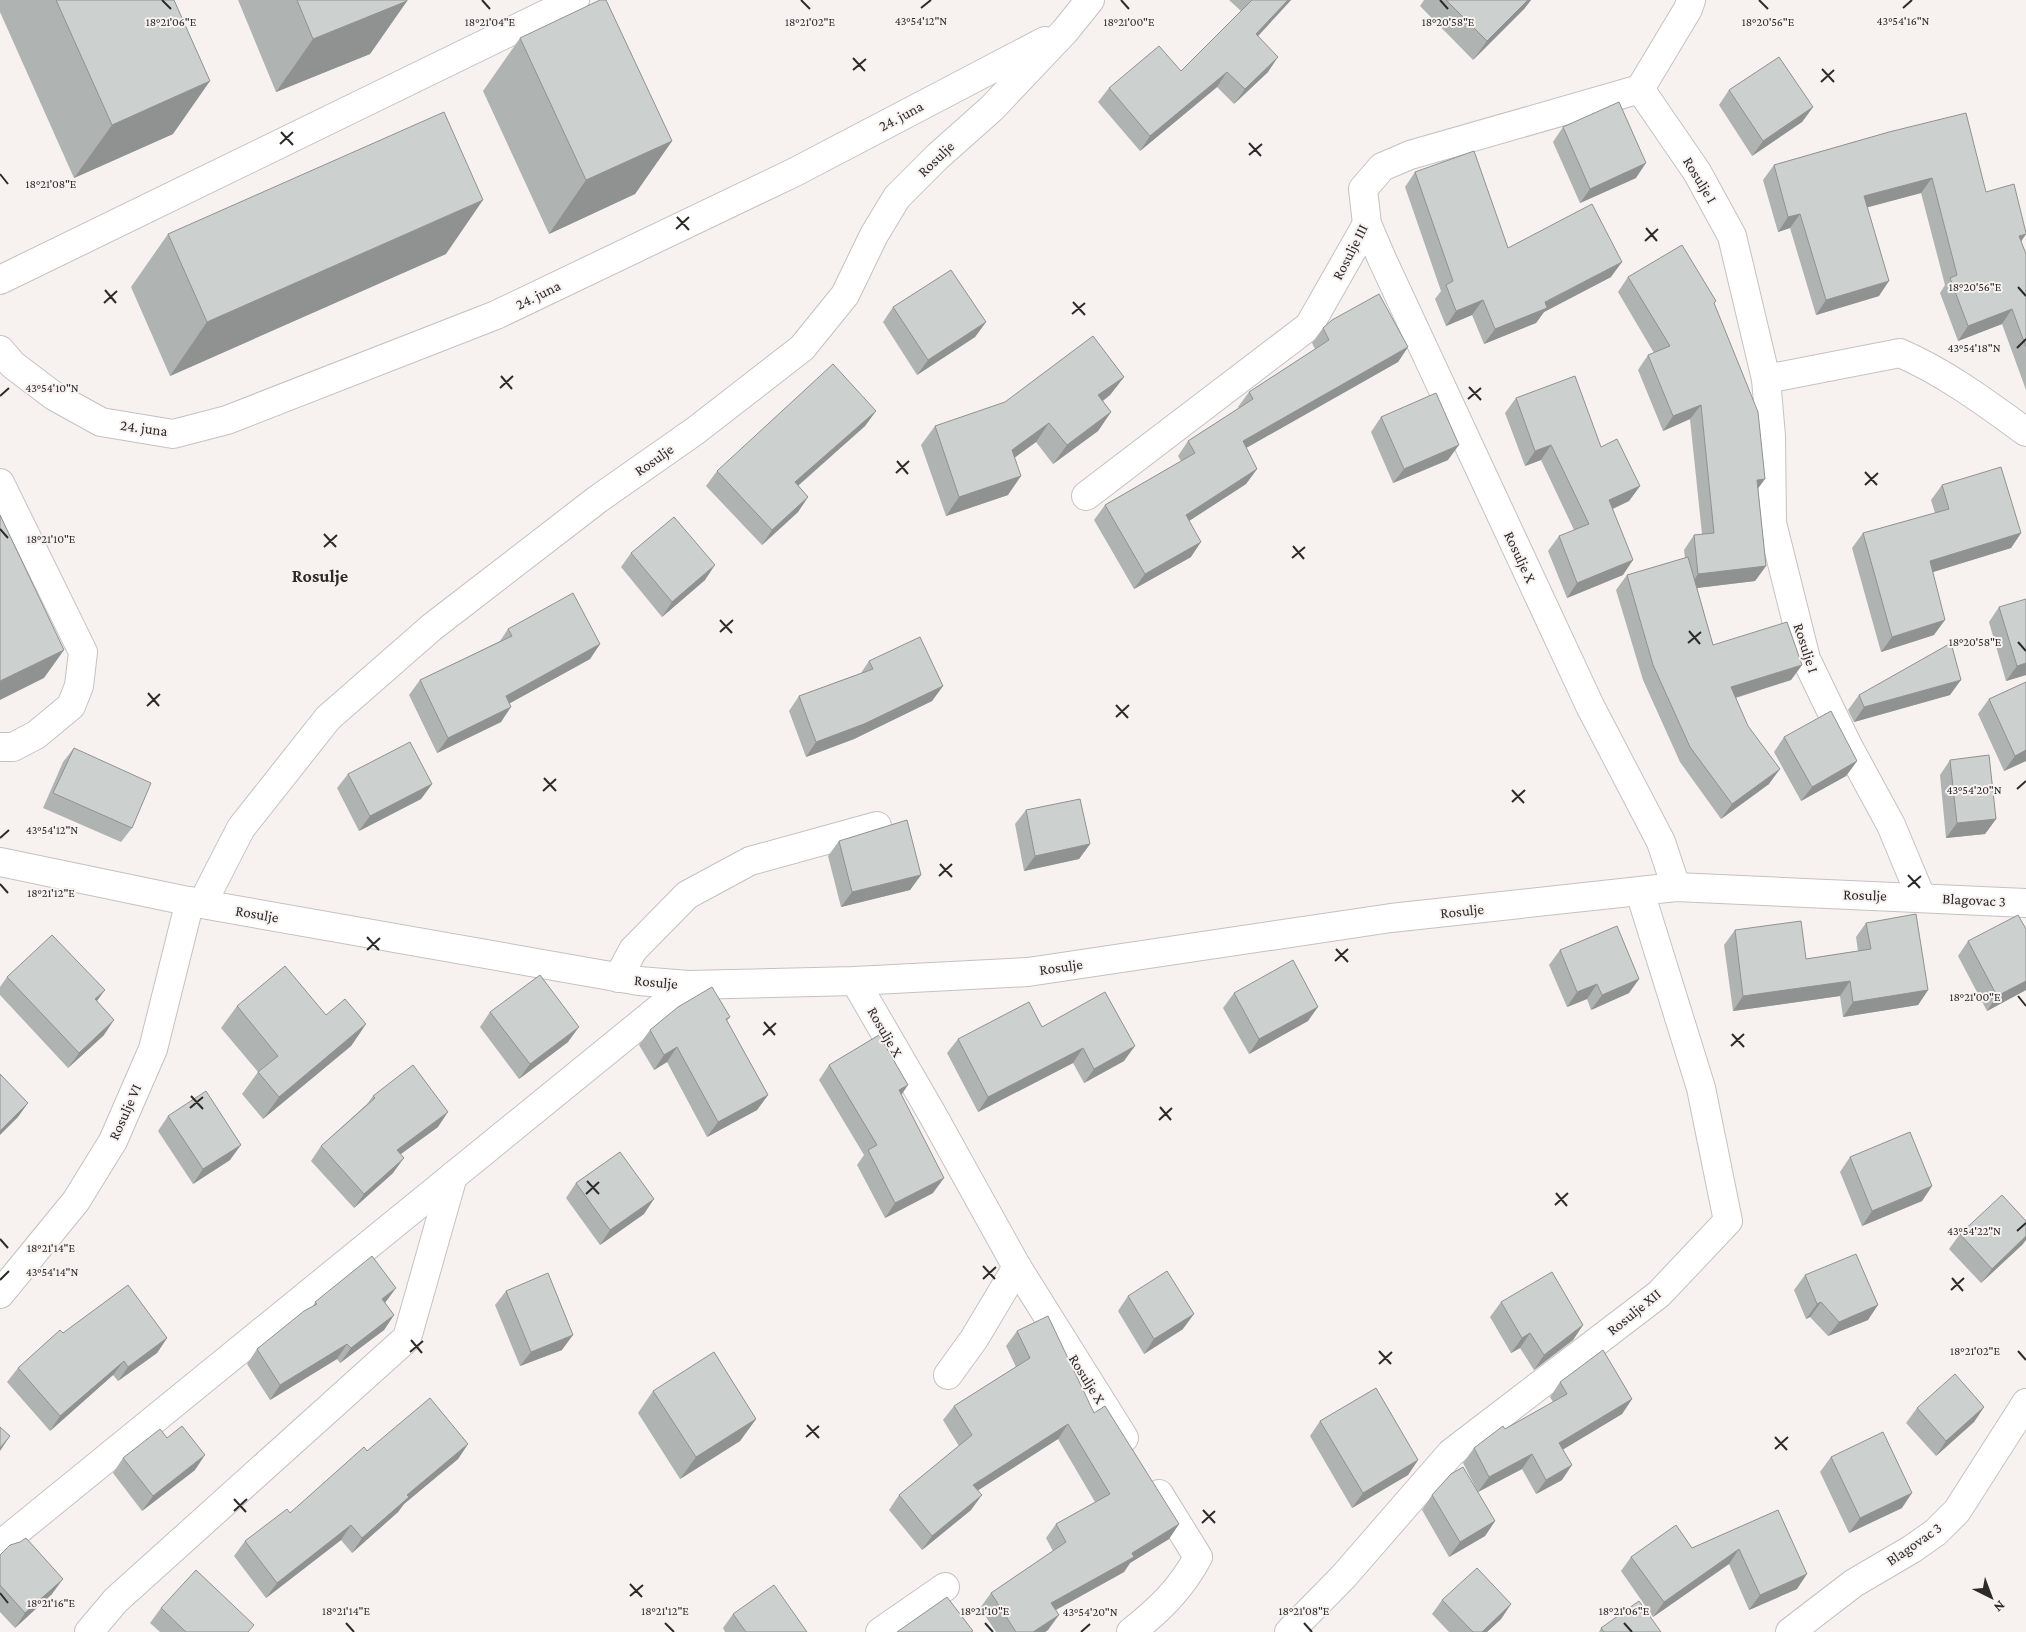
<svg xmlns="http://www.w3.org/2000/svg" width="2026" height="1632" font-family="'Crimson Pro',serif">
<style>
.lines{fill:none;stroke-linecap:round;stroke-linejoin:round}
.minor-casing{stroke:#c6c1c0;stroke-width:30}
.minor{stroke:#fff;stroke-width:28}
.wall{fill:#afb4b2}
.shaded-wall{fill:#8f9291}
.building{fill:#ccd1cf;stroke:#8f9291}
.ticks{fill:none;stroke:#2d2b2a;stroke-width:2}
.labels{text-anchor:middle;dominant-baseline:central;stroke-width:4;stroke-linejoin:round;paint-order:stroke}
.street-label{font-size:15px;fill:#2d2b2a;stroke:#f7f2f0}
.quarter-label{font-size:18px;font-weight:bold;fill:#2d2b2a;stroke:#f7f2f0}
.ticks-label{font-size:12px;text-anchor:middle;fill:#2d2b2a;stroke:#f7f2f0;stroke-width:4;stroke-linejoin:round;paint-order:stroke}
</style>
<rect width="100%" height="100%" fill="#f7f2f0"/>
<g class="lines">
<defs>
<g id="minor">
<path d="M1691 0 1688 9 1640 89 1697 172 1732 236 1766 379 1771 436 1772 523 1806 659 1848 746 1891 825 1921 897"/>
<path d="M1640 89 1410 155 1382 167 1363 189 1367 224 1382 259 1590 706 1661 842 1676 887"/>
<path d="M0 280 575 0"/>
<path d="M0 350 13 365 54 396 101 422 173 434 227 420 496 315 795 172 1045 41"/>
<path d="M1766 379 1900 353C1946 373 1986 403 2026 432"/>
<path d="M0 483 83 652 79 686 71 706 36 735 13 747H0"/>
<path d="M1086 496 1309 326 1367 224"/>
<path d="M0 862 202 904 639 981 688 985 855 981 1028 972 1391 918 1676 887 2026 903"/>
<path d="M202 904 241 828 328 718 432 627 598 499 695 431 802 348 845 295 874 235 897 197 937 157 992 108 1065 31 1090 0"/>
<path d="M618 978 633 950 687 895 750 861 877 826"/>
<path d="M855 981 931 1112 1017 1267 1124 1438"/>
<path d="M0 1294 76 1201 113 1141 153 1049 190 901"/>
<path d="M948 1375 974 1339 1017 1267"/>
<path d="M0 1545 688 985"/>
<path d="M89 1632 116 1600 407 1338 453 1176"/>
<path d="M880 1632 945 1587"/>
<path d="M1131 1632C1159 1610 1181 1589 1198 1557L1159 1494"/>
<path d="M1289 1632 1344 1576 1451 1453 1659 1294 1728 1221 1701 1088 1640 892"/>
<path d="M1790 1632 1854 1583 1912 1549 1936 1532 1957 1511 2026 1403"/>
</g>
</defs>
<use href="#minor" class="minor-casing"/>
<use href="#minor" class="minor"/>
</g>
<g class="wall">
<path d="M0 0H174L173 134 74 178 0 12Z"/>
<path d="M238 0H407V1L370 54 276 92Z"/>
<path d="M1229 0H1291L1258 36 1268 72 1234 104 1217 87 1140 151 1098 102 1109 88 1181 71 1241 11Z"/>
<path d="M1424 0H1531L1524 9 1473 60 1420 6Z"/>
<path d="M520 38 672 141 635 194 549 234 483 91Z"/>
<path d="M1729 90 1813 107 1802 122 1752 156 1719 105Z"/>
<path d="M1563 127 1636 178 1580 203 1553 142Z"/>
<path d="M1889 132 1986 192 2026 234 2021 241 2026 254V390L2002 324 1958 341 1940 293 1945 285 1921 193 1867 207 1879 296 1816 315 1790 228 1778 232 1763 180 1774 165Z"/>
<path d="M1415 172 1508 248 1611 277 1544 312 1536 323 1484 344 1472 315 1446 326 1435 299 1441 291 1405 187Z"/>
<path d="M168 234 446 254 170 376 131 287Z"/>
<path d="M1628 277 1714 304 1758 488 1766 566 1755 581 1697 588 1713 645 1802 665 1791 680 1736 698 1769 784 1721 819 1680 762 1643 680 1616 590 1627 575 1685 558 1684 550 1694 535 1702 534 1690 419 1663 431 1638 370 1648 355 1654 353 1618 292Z"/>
<path d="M893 307 986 322 975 337 917 375 883 322Z"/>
<path d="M1323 328 1408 347 1398 362 1246 448 1257 469 1246 484 1189 521 1191 557 1134 589 1094 520 1105 505 1181 461 1178 456 1188 441 1239 408 1238 407 1249 392 1315 349 1312 343Z"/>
<path d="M1124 377 1110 395 1103 401 1111 412 1098 431 1053 464 1036 442 1014 458 1008 495 946 516 921 445 935 426Z"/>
<path d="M1516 398 1601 447 1640 486 1629 501 1613 509 1623 575 1567 598 1548 551 1559 536 1574 530 1541 460 1525 466 1505 413Z"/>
<path d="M876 411 865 426 798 486 808 497 798 512 762 545 706 486 717 471Z"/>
<path d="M1381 417 1448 460 1393 483 1371 432Z"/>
<path d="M1942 485 2021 533 2011 548 1933 572 1934 635 1881 652 1852 548 1863 533 1935 513 1931 500Z"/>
<path d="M631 553 705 580 662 617 621 567Z"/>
<path d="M1999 607 2026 675 2006 681 1989 622Z"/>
<path d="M508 629 600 644 590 659 510 703 501 722 437 753 409 695 420 680 500 641Z"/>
<path d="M869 661 943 686 932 701 854 739 806 757 789 711 799 696 861 673Z"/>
<path d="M2026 682V761L2004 771 1978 714 1989 699Z"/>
<path d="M1859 695H1950L1854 722 1848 710Z"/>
<path d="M1784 737 1857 761 1846 776 1801 801 1774 752Z"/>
<path d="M74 748 132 828 121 842 43 808 63 762Z"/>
<path d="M1950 760 1996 819 1985 834 1946 838 1940 775Z"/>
<path d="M348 774 432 784 421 799 359 831 337 788Z"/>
<path d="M1026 810 1090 844 1079 859 1024 871 1015 824Z"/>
<path d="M839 841 921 875 910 890 841 907 828 856Z"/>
<path d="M1866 923 1928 990 1918 1005 1843 1017 1840 996 1733 1011 1724 945 1735 930 1806 959 1858 951 1856 937Z"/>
<path d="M2026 929V990L1987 1011 1958 956 1968 941Z"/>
<path d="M1560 950 1639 979 1629 993 1591 1010 1587 999 1567 1007 1549 965Z"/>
<path d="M7 977 97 1001 104 1035 68 1068 0 995V987Z"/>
<path d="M1234 993 1308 1021 1249 1054 1223 1008Z"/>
<path d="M237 1006 326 1015 366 1024 351 1046 263 1119 242 1094 258 1072 221 1028Z"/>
<path d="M490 1012 568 1042 519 1079 480 1027Z"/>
<path d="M730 1017 727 1021 768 1095 757 1110 707 1137 667 1062 654 1070 639 1045 650 1030Z"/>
<path d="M1042 1027 1124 1061 1084 1083 1073 1063 978 1112 947 1053 958 1039Z"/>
<path d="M829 1065 901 1095 933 1193 885 1218 857 1165 864 1155 819 1080Z"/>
<path d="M373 1096 438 1127 400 1154 393 1173 354 1208 311 1161 321 1146 367 1104Z"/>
<path d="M168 1116 230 1160 193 1184 158 1131Z"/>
<path d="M1850 1157 1932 1186 1922 1201 1862 1226 1840 1172Z"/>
<path d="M576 1183 644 1214 600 1245 566 1198Z"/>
<path d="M1960 1234 2023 1244 1981 1283 1949 1249Z"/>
<path d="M1805 1275 1868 1320 1828 1336 1810 1317 1806 1319 1794 1290Z"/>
<path d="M506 1291 562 1350 520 1366 495 1305Z"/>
<path d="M1128 1296 1183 1329 1144 1354 1118 1311Z"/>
<path d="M315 1302 385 1303 394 1315 384 1330 340 1363 337 1359 270 1400 247 1364 257 1349 313 1306Z"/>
<path d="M1501 1302 1583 1325 1573 1340 1534 1370 1520 1348 1511 1353 1490 1317Z"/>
<path d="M1017 1331 1094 1413 1179 1524 1169 1539 1130 1563 1124 1572 1056 1610 1048 1630 1045 1632H996L980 1608 991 1593 1053 1551 1046 1538 1056 1524 1095 1502 1058 1439 978 1490 971 1510 922 1550 889 1510 899 1495 959 1446 943 1420 954 1406 1016 1367 1006 1346Z"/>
<path d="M63 1333 167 1338 157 1353 118 1381 113 1375 50 1431 7 1382 18 1368Z"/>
<path d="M1560 1382 1632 1399 1622 1414 1563 1449 1562 1480 1536 1494 1522 1469 1478 1492 1463 1463 1474 1448 1505 1429 1553 1402 1550 1397Z"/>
<path d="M653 1391 756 1419 740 1441 680 1479 638 1413Z"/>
<path d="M1984 1407 1974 1422 1936 1456 1906 1423 1917 1408Z"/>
<path d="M1320 1421 1418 1460 1408 1475 1352 1508 1310 1436Z"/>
<path d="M167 1438 195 1470 142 1511 113 1473 123 1458Z"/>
<path d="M468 1444 458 1459 404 1504 398 1512 352 1553 341 1540 266 1598 234 1556 245 1541 290 1513 367 1451Z"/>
<path d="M1831 1457 1902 1508 1849 1533 1820 1472Z"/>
<path d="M1432 1495 1495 1521 1485 1536 1449 1557 1422 1510Z"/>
<path d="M1778 1510 1797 1589 1749 1610 1729 1564 1653 1617 1621 1571 1631 1557 1692 1548Z"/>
<path d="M0 1555 52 1594 15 1628 0 1612Z"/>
<path d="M1442 1600 1511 1604 1501 1619 1487 1632H1449L1432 1614Z"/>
<path d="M161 1608 250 1632H160L150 1623Z"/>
<path d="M733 1614 807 1632H725L723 1628Z"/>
<path d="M1601 1628 1661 1632H1599Z"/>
</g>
<g class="shaded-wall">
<path d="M1288 0H1291L1246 49 1256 34Z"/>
<path d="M1528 0H1531L1524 9 1473 60 1487 41Z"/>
<path d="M407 1 370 54 276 92 313 39Z"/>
<path d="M1278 57 1268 72 1234 104 1245 89Z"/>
<path d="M1227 72 1217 87 1140 151 1150 136Z"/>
<path d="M210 81 173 134 74 178 112 125Z"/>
<path d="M1813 107 1802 122 1752 156 1763 141Z"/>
<path d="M672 141 635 194 549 234 586 180Z"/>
<path d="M1646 163 1636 178 1580 203 1590 189Z"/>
<path d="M1932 178 1921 193 1854 211 1864 196Z"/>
<path d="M483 200 446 254 170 376 207 322Z"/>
<path d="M1800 214 1790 228 1778 232 1788 217Z"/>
<path d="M2026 234 2016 249 2019 236Z"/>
<path d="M1622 262 1611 277 1544 312 1536 323 1484 344 1495 329Z"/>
<path d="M1889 281 1879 296 1816 315 1826 300Z"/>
<path d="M1483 300 1472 315 1446 326 1456 311Z"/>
<path d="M2012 309 2002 324 1958 341 1968 326Z"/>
<path d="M986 322 975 337 917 375 928 360Z"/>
<path d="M1408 347 1398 362 1232 456 1243 441Z"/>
<path d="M1124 377 1110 395 1085 414 1098 395Z"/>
<path d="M1701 405 1690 419 1663 431 1673 416Z"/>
<path d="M876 411 865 426 785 497 795 482Z"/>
<path d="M1111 412 1098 431 1053 464 1067 445Z"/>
<path d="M1049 423 1036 442 999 469 1012 450Z"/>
<path d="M1459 445 1448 460 1393 483 1404 469Z"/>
<path d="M1551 445 1541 460 1525 466 1535 451Z"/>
<path d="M1257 469 1246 484 1175 530 1186 515Z"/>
<path d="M1021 476 1008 495 946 516 959 497Z"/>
<path d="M1765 479 1754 494 1757 480Z"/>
<path d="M1640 486 1629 501 1599 515 1609 500Z"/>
<path d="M808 497 798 512 762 545 772 530Z"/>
<path d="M2021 533 2011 548 1920 576 1930 561Z"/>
<path d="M1201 542 1191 557 1134 589 1145 574Z"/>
<path d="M1633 560 1623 575 1567 598 1577 583Z"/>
<path d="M715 565 705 580 662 617 672 602Z"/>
<path d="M1766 566 1755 581 1688 589 1698 574Z"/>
<path d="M1945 620 1934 635 1881 652 1892 637Z"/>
<path d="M600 644 590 659 496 711 506 696Z"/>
<path d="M64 650 44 678 0 700V681Z"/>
<path d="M2026 663V675L2006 681 2017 666Z"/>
<path d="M1802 665 1791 680 1721 702 1731 687Z"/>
<path d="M1961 680 1950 695 1854 722 1864 707Z"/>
<path d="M943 686 932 701 854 739 806 757 816 742Z"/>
<path d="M511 707 501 722 437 753 448 738Z"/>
<path d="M2026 750V761L2004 771 2015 756Z"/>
<path d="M1857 761 1846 776 1801 801 1812 787Z"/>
<path d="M1780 769 1769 784 1721 819 1732 804Z"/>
<path d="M432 784 421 799 359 831 370 816Z"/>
<path d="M1996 819 1985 834 1946 838 1957 823Z"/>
<path d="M1090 844 1079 859 1024 871 1035 856Z"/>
<path d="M921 875 910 890 841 907 852 892Z"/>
<path d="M1639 979 1629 993 1591 1010 1602 995Z"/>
<path d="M1850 981 1840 996 1733 1011 1743 996Z"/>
<path d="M2026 981V990L1987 1011 1997 996Z"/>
<path d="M1597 984 1587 999 1567 1007 1577 992Z"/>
<path d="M105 990 94 1005 95 999Z"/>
<path d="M1928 990 1918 1005 1843 1017 1853 1002Z"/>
<path d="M1318 1007 1308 1021 1249 1054 1259 1039Z"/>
<path d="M114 1020 104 1035 68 1068 79 1053Z"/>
<path d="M366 1024 351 1046 263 1119 279 1097Z"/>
<path d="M579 1027 568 1042 519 1079 530 1064Z"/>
<path d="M1135 1046 1124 1061 1084 1083 1094 1069Z"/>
<path d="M677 1047 667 1062 654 1070 664 1055Z"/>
<path d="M1083 1048 1073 1063 978 1112 988 1097Z"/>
<path d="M908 1085 898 1100 899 1090Z"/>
<path d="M768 1095 757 1110 707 1137 718 1122Z"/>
<path d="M28 1103 18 1117 0 1135V1131Z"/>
<path d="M448 1112 438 1127 386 1165 397 1150Z"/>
<path d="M241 1145 230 1160 193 1184 203 1169Z"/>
<path d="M404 1158 393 1173 354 1208 364 1194Z"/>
<path d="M944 1178 933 1193 885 1218 895 1203Z"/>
<path d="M1932 1186 1922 1201 1862 1226 1872 1211Z"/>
<path d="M654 1199 644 1214 600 1245 610 1230Z"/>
<path d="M2026 1236V1240L2023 1244 1981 1283 1992 1269Z"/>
<path d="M396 1288 385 1303 382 1299Z"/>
<path d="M1821 1302 1810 1317 1806 1319 1817 1304Z"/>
<path d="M1878 1305 1868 1320 1828 1336 1839 1322Z"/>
<path d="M1194 1314 1183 1329 1144 1354 1154 1339Z"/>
<path d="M394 1315 384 1330 340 1363 351 1348Z"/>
<path d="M1583 1325 1573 1340 1534 1370 1544 1355Z"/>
<path d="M1530 1333 1520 1348 1511 1353 1522 1338Z"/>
<path d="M573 1335 562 1350 520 1366 531 1352Z"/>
<path d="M167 1338 157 1353 118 1381 128 1367Z"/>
<path d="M347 1344 337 1359 270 1400 280 1385Z"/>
<path d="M124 1361 113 1375 50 1431 60 1416Z"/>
<path d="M1632 1399 1622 1414 1549 1458 1559 1443Z"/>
<path d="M1984 1407 1974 1422 1936 1456 1946 1441Z"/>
<path d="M756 1419 740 1441 680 1479 696 1457Z"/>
<path d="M1068 1424 1058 1439 963 1500 973 1485Z"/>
<path d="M10 1436 0 1451V1448Z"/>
<path d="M468 1444 458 1459 404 1504 398 1512 352 1553 362 1538 407 1495Z"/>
<path d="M1532 1454 1522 1469 1478 1492 1489 1477Z"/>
<path d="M205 1455 195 1470 142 1511 153 1496Z"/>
<path d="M1418 1460 1408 1475 1352 1508 1363 1493Z"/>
<path d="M1572 1465 1562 1480 1536 1494 1546 1480Z"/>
<path d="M1912 1493 1902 1508 1849 1533 1860 1518Z"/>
<path d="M982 1495 971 1510 922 1550 932 1536Z"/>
<path d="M1495 1521 1485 1536 1449 1557 1460 1542Z"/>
<path d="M1179 1524 1169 1539 1130 1563 1124 1572 1041 1618 1051 1603Z"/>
<path d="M351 1525 341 1540 266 1598 277 1583Z"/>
<path d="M1739 1549 1729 1564 1653 1617 1664 1602Z"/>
<path d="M1807 1574 1797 1589 1749 1610 1760 1595Z"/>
<path d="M63 1579 52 1594 15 1628 25 1613Z"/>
<path d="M1511 1604 1501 1619 1487 1632H1482Z"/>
<path d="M1059 1615 1048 1630 1045 1632H1033Z"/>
</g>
<g class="building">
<path d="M56 0H174L210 81 112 125Z"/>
<path d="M297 0H407V1L313 39Z"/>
<path d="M600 0H606L672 141 586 180 520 38Z"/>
<path d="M1252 0H1288L1256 34 1278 57 1245 89 1227 72 1150 136 1109 88 1159 46 1181 71Z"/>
<path d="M1446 0H1528L1487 41Z"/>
<path d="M1779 57 1813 107 1763 141 1729 90Z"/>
<path d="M1619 102 1646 163 1590 189 1563 127Z"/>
<path d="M444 112 483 200 207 322 168 234Z"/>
<path d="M1966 113 1986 192 2014 184 2026 233V234L2019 236 2026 254V347L2012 309 1968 326 1950 278 1957 275 1932 178 1864 196 1889 281 1826 300 1800 214 1788 217 1774 165 1889 132Z"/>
<path d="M1474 151 1508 248 1592 204 1622 262 1545 302 1547 308 1495 329 1483 300 1456 311 1446 285 1453 281 1415 172Z"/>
<path d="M1682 245 1716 301 1714 303 1758 412 1765 479 1757 480 1766 566 1698 574 1694 535 1714 533 1701 405 1673 416 1648 355 1670 346 1628 277Z"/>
<path d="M951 270 986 322 928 360 893 307Z"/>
<path d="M1379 294 1408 347 1243 441 1257 469 1186 515 1201 542 1145 574 1105 505 1195 453 1188 441 1253 399 1249 392 1329 340 1323 328 1332 320Z"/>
<path d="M1093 336 1124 377 1098 395 1111 412 1067 445 1049 423 1012 450 1021 476 959 497 935 426 1005 402Z"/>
<path d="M833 364 876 411 795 482 808 497 772 530 717 471Z"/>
<path d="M1575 376 1601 447 1617 439 1640 486 1609 500 1633 560 1577 583 1559 536 1589 524 1551 445 1535 451 1516 398Z"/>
<path d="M1436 393 1459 445 1404 469 1381 417Z"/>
<path d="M2001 467 2021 533 1930 561 1945 620 1892 637 1863 533 1949 509 1942 485Z"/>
<path d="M0 515 64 650 0 681Z"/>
<path d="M674 517 715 565 672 602 631 553Z"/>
<path d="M1688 557 1713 645 1787 622 1802 665 1731 687 1748 726 1780 769 1732 804 1690 747 1653 665 1627 575Z"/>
<path d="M573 593 600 644 506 696 511 707 448 738 420 680 512 636 508 629Z"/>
<path d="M2026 599V663L2017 666 1999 607Z"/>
<path d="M920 637 943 686 864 724 816 742 799 696 873 669 869 661Z"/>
<path d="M1951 643 1961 680 1864 707 1859 695Z"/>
<path d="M2026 682V750L2015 756 1989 699Z"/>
<path d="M1831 711 1857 761 1812 787 1784 737Z"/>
<path d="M410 742 432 784 370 816 348 774Z"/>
<path d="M74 748 151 783 132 828 53 793Z"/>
<path d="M1989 755 1996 819 1957 823 1950 760Z"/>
<path d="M1080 799 1090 844 1035 856 1026 810Z"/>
<path d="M907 820 921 875 852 892 839 841Z"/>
<path d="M1916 914 1928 990 1853 1002 1850 981 1743 996 1735 930 1801 921 1806 959 1871 949 1866 923Z"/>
<path d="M2018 915 2026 929V981L1997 996 1968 941Z"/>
<path d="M1617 926 1639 979 1602 995 1597 984 1577 992 1560 950Z"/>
<path d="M52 935 105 990 95 999 114 1020 79 1053 7 977Z"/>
<path d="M1293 960 1318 1007 1259 1039 1234 993Z"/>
<path d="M285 966 326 1015 345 999 366 1024 279 1097 258 1072 278 1056 237 1006Z"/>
<path d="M540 975 579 1027 530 1064 490 1012Z"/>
<path d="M712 987 730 1017 726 1019 768 1095 718 1122 677 1047 664 1055 650 1030 678 1007Z"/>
<path d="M1105 992 1135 1046 1094 1069 1083 1048 988 1097 958 1039 1029 1002 1042 1027Z"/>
<path d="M879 1035 908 1085 899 1090 944 1178 895 1203 868 1150 877 1145 829 1065Z"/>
<path d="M413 1065 448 1112 397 1150 404 1158 364 1194 321 1146 375 1098 373 1096Z"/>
<path d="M0 1074 28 1103 0 1131Z"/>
<path d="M206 1091 241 1145 203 1169 168 1116Z"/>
<path d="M1910 1132 1932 1186 1872 1211 1850 1157Z"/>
<path d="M620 1152 654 1199 610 1230 576 1183Z"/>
<path d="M2002 1195 2026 1221V1236L1992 1269 1960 1234Z"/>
<path d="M1856 1254 1878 1305 1839 1322 1821 1302 1817 1304 1805 1275Z"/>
<path d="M372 1256 396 1288 382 1299 394 1315 351 1348 347 1344 280 1385 257 1349 304 1311 317 1304 315 1302Z"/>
<path d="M1167 1271 1194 1314 1154 1339 1128 1296Z"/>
<path d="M1552 1272 1583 1325 1544 1355 1530 1333 1522 1338 1501 1302Z"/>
<path d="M548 1273 573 1335 531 1352 506 1291Z"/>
<path d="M128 1285 167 1338 128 1367 124 1361 60 1416 18 1368 60 1330 63 1333Z"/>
<path d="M1048 1316 1094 1413 1105 1406 1179 1524 1132 1553 1134 1557 1051 1603 1059 1615 1033 1632H1016L991 1593 1066 1542 1056 1524 1110 1494 1068 1424 973 1485 982 1495 932 1536 899 1495 972 1435 954 1406 1030 1358 1017 1331Z"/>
<path d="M1603 1350 1632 1399 1559 1443 1572 1465 1546 1480 1532 1454 1489 1477 1474 1448 1503 1426 1505 1429 1567 1394 1560 1382Z"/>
<path d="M714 1352 756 1419 696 1457 653 1391Z"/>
<path d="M1955 1374 1984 1407 1946 1441 1917 1408Z"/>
<path d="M1376 1388 1418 1460 1363 1493 1320 1421Z"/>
<path d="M430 1398 468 1444 407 1495 409 1497 362 1538 351 1525 277 1583 245 1541 287 1509 290 1513 364 1447 367 1451Z"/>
<path d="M182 1426 205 1455 153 1496 123 1458 160 1429 167 1438Z"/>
<path d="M0 1427 10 1436 0 1448Z"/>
<path d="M1883 1432 1912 1493 1860 1518 1831 1457Z"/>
<path d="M1463 1467 1495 1521 1460 1542 1432 1495 1451 1474Z"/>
<path d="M1778 1510 1807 1574 1760 1595 1739 1549 1664 1602 1631 1557 1676 1525 1692 1548Z"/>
<path d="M26 1538 63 1579 25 1613 0 1585V1555L10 1545 20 1542Z"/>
<path d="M1477 1568 1511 1604 1482 1632H1473L1442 1600Z"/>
<path d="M196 1570 254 1625 248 1632H186L161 1608Z"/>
<path d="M774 1585 807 1632H746L733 1614Z"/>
<path d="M947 1597 973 1631 971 1632H897Z"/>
<path d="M1639 1601 1661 1632H1604L1601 1628Z"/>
</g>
<path class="ticks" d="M162 0 171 9M482 0 490 9M801 0 810 9M1121 0 1129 9M1440 0 1448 9M1759 0 1768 9M921 8 931 0M1903 8 1912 0M853 58 865 71M1822 69 1834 82M853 70 866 59M1821 82 1834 70M281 132 293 145M1249 143 1261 156M280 144 293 132M1249 155 1262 144M0 174 8 184M677 217 689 230M1646 228 1657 241M676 229 689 217M1645 241 1658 229M2018 287 2026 296M105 290 116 303M1073 302 1085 315M104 303 117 291M1072 314 1085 303M2017 348 2026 339M501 376 512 389M1469 387 1481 400M500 388 513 376M0 396 9 388M1468 399 1481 388M897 461 908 474M1865 472 1877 485M896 473 909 461M1865 485 1878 473M0 529 8 538M324 534 336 547M1293 546 1304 559M324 547 337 535M1292 558 1305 547M720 620 732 633M1689 631 1700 644M720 632 733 620M2018 642 2026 651M1688 643 1701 632M148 693 159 706M1116 705 1128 718M147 706 160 694M1116 717 1129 705M544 778 556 791M2017 789 2026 781M1512 790 1524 803M543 791 556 779M1512 802 1525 790M0 838 9 830M940 864 952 877M1908 875 1920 888M939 876 952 864M0 884 8 893M1908 887 1921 876M367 937 379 950M1336 949 1348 962M367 950 380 938M1335 961 1348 949M2018 996 2026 1006M764 1022 775 1035M1732 1034 1744 1047M763 1035 776 1023M1731 1046 1744 1034M191 1096 203 1109M1160 1107 1171 1120M190 1108 203 1097M1159 1120 1172 1108M587 1181 599 1194M1556 1193 1567 1206M586 1194 599 1182M1555 1205 1568 1193M2017 1231 2026 1223M0 1239 8 1248M983 1266 995 1279M1952 1278 1963 1291M983 1279 996 1267M0 1280 9 1271M1951 1290 1964 1278M411 1340 422 1353M1379 1351 1391 1364M2018 1351 2026 1360M410 1352 423 1341M1379 1364 1392 1352M807 1425 819 1438M806 1437 819 1426M1775 1437 1787 1450M1775 1449 1788 1437M234 1499 246 1512M1203 1510 1215 1523M234 1511 247 1499M1202 1523 1215 1511M630 1584 642 1597M0 1593 8 1603M630 1596 643 1585M346 1623 354 1632M665 1623 674 1632M985 1623 993 1632M1304 1623 1312 1632M1624 1623 1632 1632M1081 1632 1090 1624"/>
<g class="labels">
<g class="street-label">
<text transform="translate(901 116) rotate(-28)">24. juna</text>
<text transform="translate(936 159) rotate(-44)">Rosulje</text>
<text transform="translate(1700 180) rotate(59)">Rosulje I</text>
<text transform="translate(1350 252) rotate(-63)">Rosulje III</text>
<text transform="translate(538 295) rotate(-26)">24. juna</text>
<text transform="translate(144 428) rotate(8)">24. juna</text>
<text transform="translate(654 460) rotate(-35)">Rosulje</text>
<text transform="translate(1520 557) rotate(65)">Rosulje X</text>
<text transform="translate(1806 648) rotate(72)">Rosulje I</text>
<text transform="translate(1865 895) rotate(2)">Rosulje</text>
<text transform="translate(1974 900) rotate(3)">Blagovac 3</text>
<text transform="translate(1462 911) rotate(-6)">Rosulje</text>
<text transform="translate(257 914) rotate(10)">Rosulje</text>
<text transform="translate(1061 967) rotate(-8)">Rosulje</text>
<text transform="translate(656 982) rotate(5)">Rosulje</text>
<text transform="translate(885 1032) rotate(60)">Rosulje X</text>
<text transform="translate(125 1112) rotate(-66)">Rosulje VI</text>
<text transform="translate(1634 1312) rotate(-39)">Rosulje XII</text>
<text transform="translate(1087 1379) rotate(58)">Rosulje X</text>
<text transform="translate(1914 1544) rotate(-35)">Blagovac 3</text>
</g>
<g class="quarter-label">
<text x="320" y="576">Rosulje</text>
</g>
</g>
<g class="ticks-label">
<text x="921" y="25">43°54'12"N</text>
<text x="1903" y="25">43°54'16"N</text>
<text x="171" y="26">18°21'06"E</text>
<text x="490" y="26">18°21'04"E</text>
<text x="810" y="26">18°21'02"E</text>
<text x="1129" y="26">18°21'00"E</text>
<text x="1448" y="26">18°20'58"E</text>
<text x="1768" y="26">18°20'56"E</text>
<text x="51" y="188">18°21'08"E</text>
<text x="1975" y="291">18°20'56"E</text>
<text x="1974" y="352">43°54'18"N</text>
<text x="52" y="392">43°54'10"N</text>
<text x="51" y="543">18°21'10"E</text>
<text x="1975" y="646">18°20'58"E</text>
<text x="1974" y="794">43°54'20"N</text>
<text x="52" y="834">43°54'12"N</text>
<text x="51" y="897">18°21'12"E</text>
<text x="1975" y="1001">18°21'00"E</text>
<text x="1974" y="1235">43°54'22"N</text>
<text x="51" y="1252">18°21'14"E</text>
<text x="52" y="1276">43°54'14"N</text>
<text x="1975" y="1355">18°21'02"E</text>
<text x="51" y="1607">18°21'16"E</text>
<text x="346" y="1615">18°21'14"E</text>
<text x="665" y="1615">18°21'12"E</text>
<text x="985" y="1615">18°21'10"E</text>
<text x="1304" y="1615">18°21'08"E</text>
<text x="1624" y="1615">18°21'06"E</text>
<text x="1090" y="1616">43°54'20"N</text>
</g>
<g transform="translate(1991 1597) rotate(138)" stroke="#f7f2f0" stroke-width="4" paint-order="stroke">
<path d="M0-4L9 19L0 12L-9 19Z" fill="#2d2b2a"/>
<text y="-8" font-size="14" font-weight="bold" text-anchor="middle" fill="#2d2b2a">N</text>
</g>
</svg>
